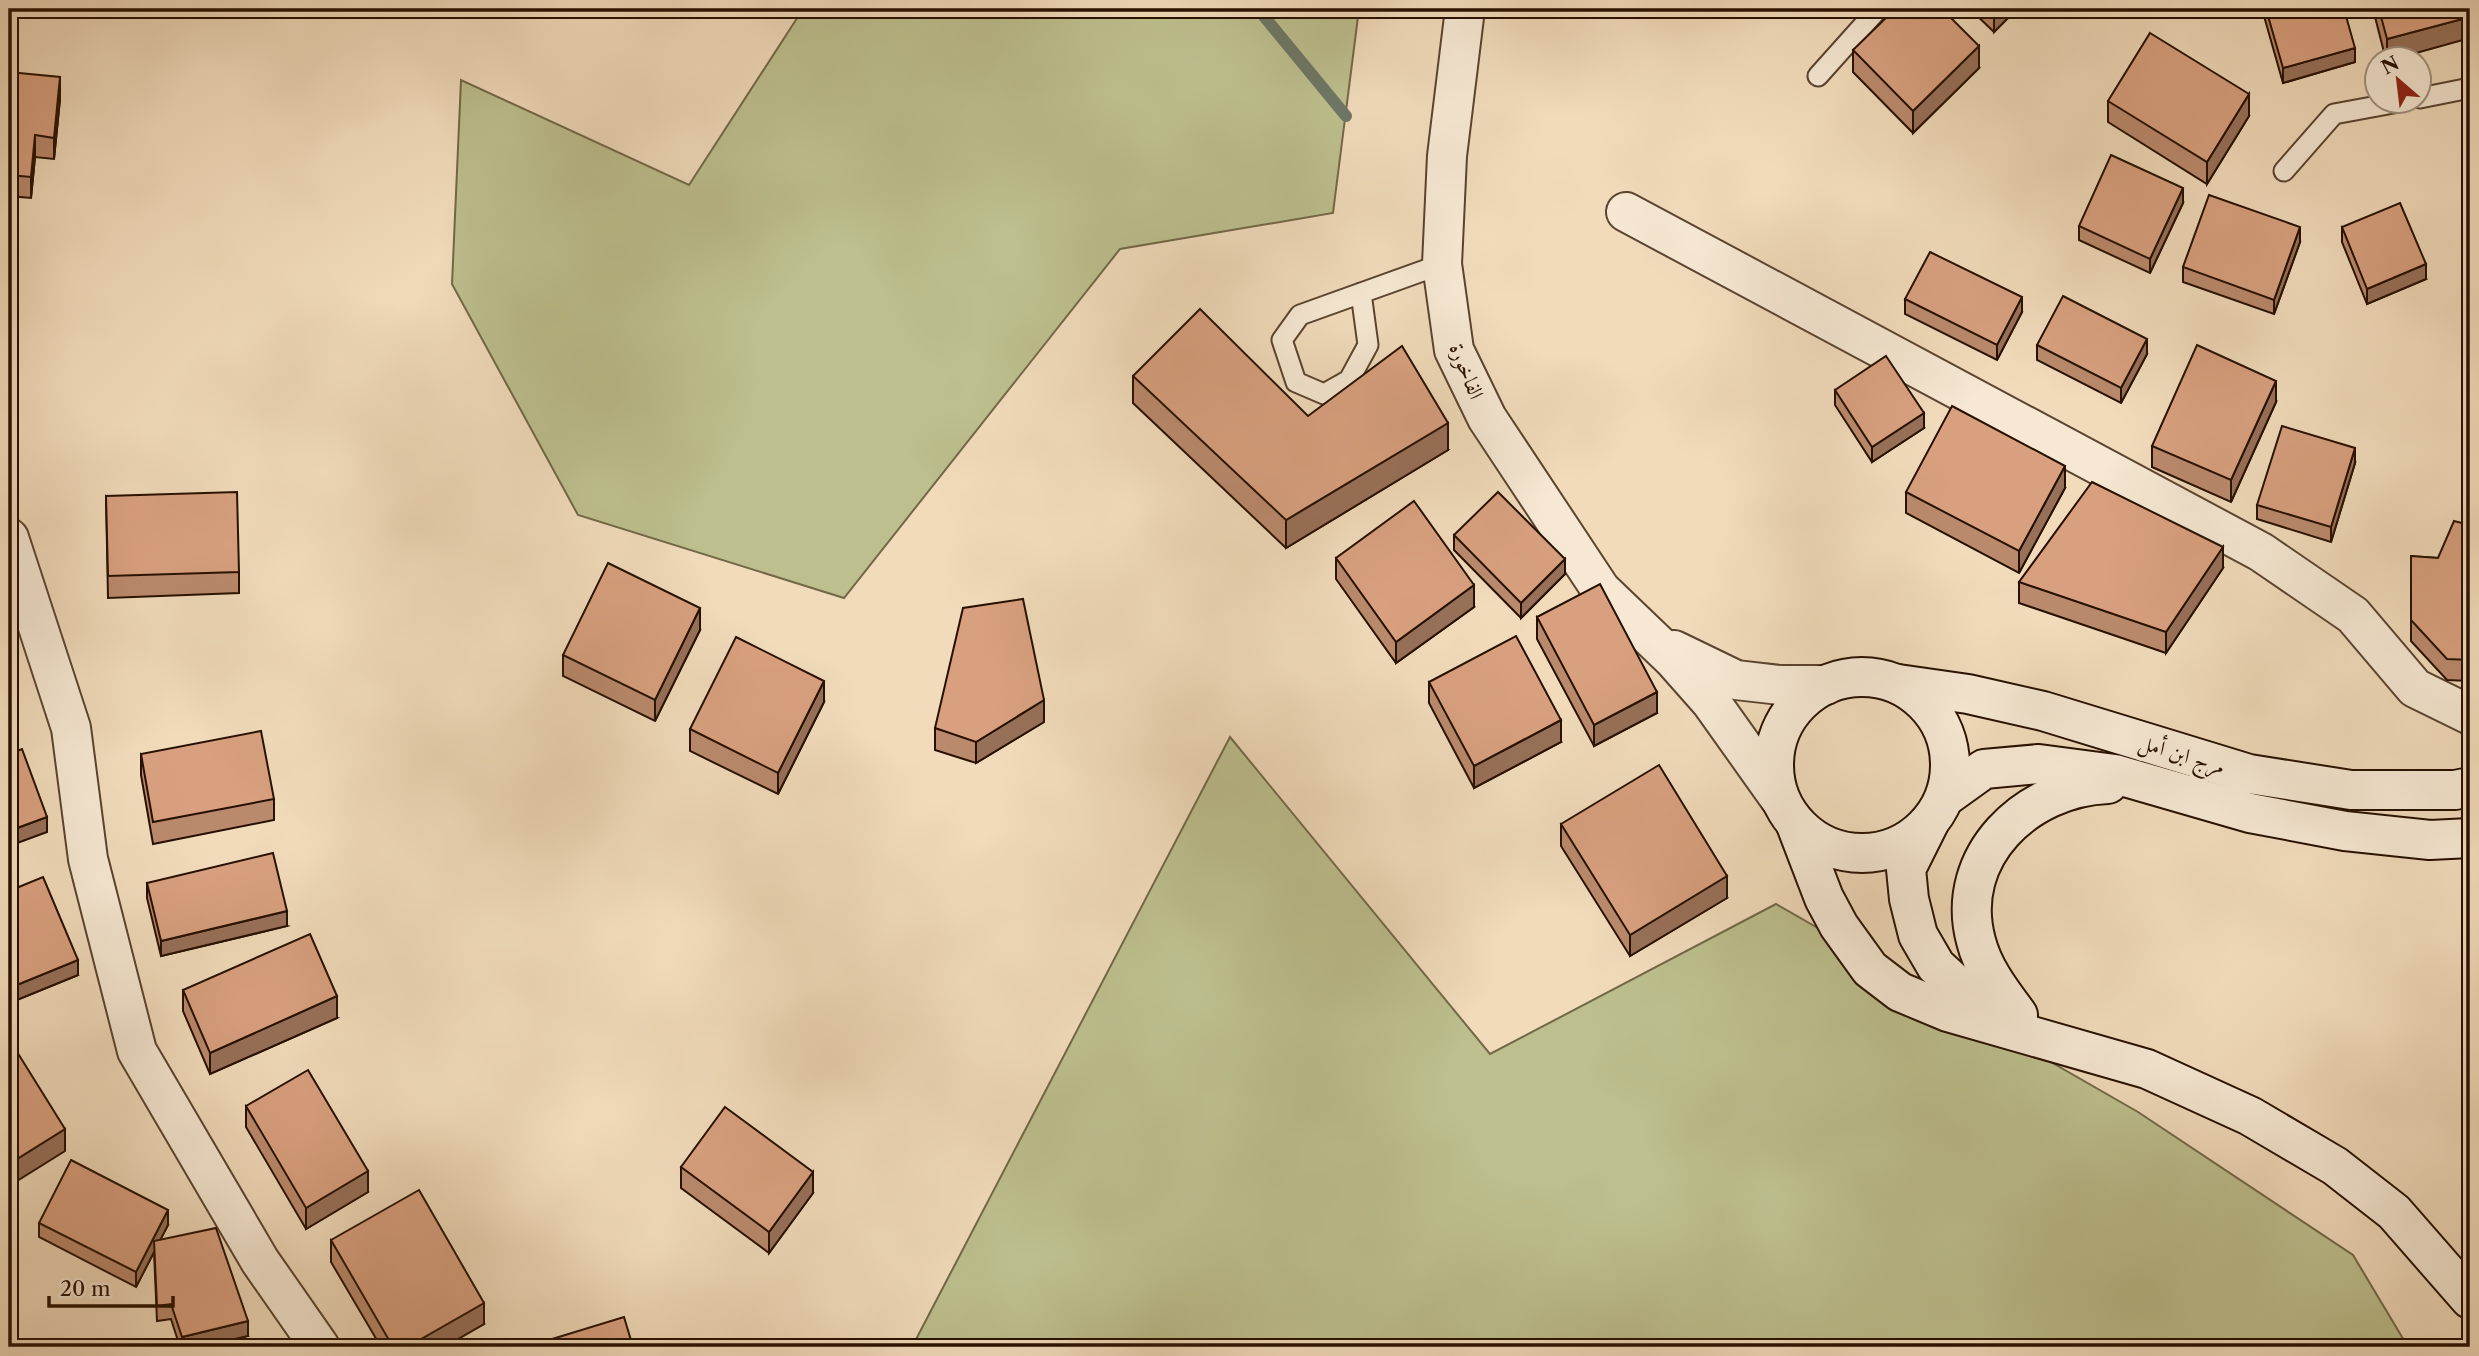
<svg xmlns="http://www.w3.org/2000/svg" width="2479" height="1356" font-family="'Libre Caslon Text',Amiri,serif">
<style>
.green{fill:#bdbf8e;stroke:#726847;stroke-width:2}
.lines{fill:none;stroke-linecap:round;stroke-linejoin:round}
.stream{stroke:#6d7767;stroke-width:12}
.lane-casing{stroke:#5a432f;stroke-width:23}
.street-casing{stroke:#5a432f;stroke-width:42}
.secondary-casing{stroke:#271000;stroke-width:42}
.lane{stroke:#f6e8d3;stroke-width:19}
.street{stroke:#f6e8d3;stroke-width:38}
.secondary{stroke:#f6e8d3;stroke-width:38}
.wall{fill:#ba8a6d;stroke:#271000;stroke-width:2}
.shaded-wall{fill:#977059;stroke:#271000;stroke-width:2}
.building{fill:#d8a07f;stroke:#271000;stroke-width:2}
.labels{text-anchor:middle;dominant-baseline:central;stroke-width:7;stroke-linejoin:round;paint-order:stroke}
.street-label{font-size:21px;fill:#271000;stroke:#f6e8d3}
</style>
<rect width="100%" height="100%" fill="#f1dbbb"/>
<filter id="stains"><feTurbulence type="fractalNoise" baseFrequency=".00286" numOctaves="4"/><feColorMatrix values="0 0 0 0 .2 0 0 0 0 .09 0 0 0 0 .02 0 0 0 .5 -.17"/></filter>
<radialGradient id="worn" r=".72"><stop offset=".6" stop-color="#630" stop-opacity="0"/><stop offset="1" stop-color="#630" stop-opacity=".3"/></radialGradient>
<g class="green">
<path d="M803 9H1359L1333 213 1120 249 844 598 578 515 452 284 461 80 689 185Z"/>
<path d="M1230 737 1490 1054 1776 904 2138 1112 2353 1255 2408 1347H912Z"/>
</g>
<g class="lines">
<path class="stream" d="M1258 9 1346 116"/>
<defs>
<g id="lane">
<path d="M1818 76 1878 9"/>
<path d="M2420 98 2470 88"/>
<path d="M2284 171 2334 114 2399 102"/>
<path d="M1361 293 1368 345 1349 380 1324 394 1296 382 1282 340 1300 315 1442 264"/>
</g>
<g id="street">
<path d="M1465 9 1447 156 1442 264 1454 350 1487 418 1601 590 1673 659 1711 702 1780 799"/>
<path d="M1626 212 2261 552 2353 615 2415 688 2470 715"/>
<path d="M9 538 71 728 88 859 137 1051 260 1261 320 1347"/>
<path d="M1674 650 1736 680 1780 685H1826"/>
</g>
<g id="secondary">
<circle cx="1862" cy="765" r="88"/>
<path d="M1898 684 1968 694 2043 711 2249 774 2351 790H2455L2470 787"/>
<path d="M1945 797 1984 769 2039 764 2115 774 2250 813 2345 831 2430 840 2470 838"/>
<path d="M1929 823 1906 869 1909 899 1918 935 1936 966 1961 989 2005 1010"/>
<path d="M1796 825 1824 898 1839 926 1870 969 1900 992 1948 1012 2147 1069 2250 1116 2335 1166 2394 1212 2470 1299"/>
<path d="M2018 1015C2001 992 1983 969 1976 941 1953 856 2027 787 2108 784"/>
</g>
</defs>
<use href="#lane" class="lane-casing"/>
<use href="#street" class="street-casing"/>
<use href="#secondary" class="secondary-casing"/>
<use href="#lane" class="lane"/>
<use href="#street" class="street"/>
<use href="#secondary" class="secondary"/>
</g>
<g class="wall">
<path d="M1970 9H2017L1994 32Z"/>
<path d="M2262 9H2344L2355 62 2283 83Z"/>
<path d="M2373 9H2470L2391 60H2386Z"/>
<path d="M1853 50 1979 68 1913 133 1853 72Z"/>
<path d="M9 72 60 99 54 159 35 157 31 198 9 196Z"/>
<path d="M2108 101 2249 116 2207 184 2108 122Z"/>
<path d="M2183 203 2150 273 2079 240V226Z"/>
<path d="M2342 227 2426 279 2367 304 2342 242Z"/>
<path d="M2300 242 2274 314 2183 282V267Z"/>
<path d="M1905 299 2022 312 1997 360 1905 314Z"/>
<path d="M2037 345 2147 354 2121 403 2037 360Z"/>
<path d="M1133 376 1308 416 1448 450 1286 548 1133 403Z"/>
<path d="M1835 390 1924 428 1872 462 1835 405Z"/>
<path d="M2276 402 2231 502 2152 467V446Z"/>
<path d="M2355 463 2331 542 2257 519V505Z"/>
<path d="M2065 488 2019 573 1906 513V492Z"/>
<path d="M106 496 239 572V593L108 598Z"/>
<path d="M2470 525V681L2447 680 2411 641V556L2438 558Z"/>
<path d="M1454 535 1565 574 1521 618 1454 550Z"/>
<path d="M1336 558 1474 607 1396 663 1336 579Z"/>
<path d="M2223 568 2166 653 2019 603V582Z"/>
<path d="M1537 617 1657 713 1594 746 1537 639Z"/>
<path d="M700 630 655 721 563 676V655Z"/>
<path d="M1429 682 1561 742 1474 788 1429 703Z"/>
<path d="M824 702 778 794 690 751V729Z"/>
<path d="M1044 722 976 763 935 750V728Z"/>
<path d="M141 754 274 799V820L153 844 141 775Z"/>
<path d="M1561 824 1727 898 1630 956 1561 846Z"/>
<path d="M147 883 287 926 161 956 147 898Z"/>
<path d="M9 891 78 975 12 1002 9 995Z"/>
<path d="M183 990 337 1018 210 1074 183 1011Z"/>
<path d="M246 1106 368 1192 306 1229 246 1127Z"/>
<path d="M681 1167 813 1193 769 1253 681 1188Z"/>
<path d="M39 1223 168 1225 160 1240 248 1336 200 1347H180L171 1319 157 1321 154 1252 136 1287 39 1237Z"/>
<path d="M331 1240 484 1324 444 1347H381L331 1262Z"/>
</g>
<g class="shaded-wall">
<path d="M2002 9H2017L1994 32V18Z"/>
<path d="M2470 17V38L2391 60H2387V39Z"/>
<path d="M1979 46V68L1913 133V111Z"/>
<path d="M2355 48V62L2283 83V68Z"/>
<path d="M60 77V99L54 159V138Z"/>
<path d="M2249 94V116L2207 184V162Z"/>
<path d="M35 135V157L31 198V177Z"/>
<path d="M2183 188V203L2150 273V259Z"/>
<path d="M2300 227V242L2274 314V300Z"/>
<path d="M2426 264V279L2367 304V289Z"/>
<path d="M2022 297V312L1997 360V345Z"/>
<path d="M2147 339V354L2121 403V388Z"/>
<path d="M2276 381V402L2231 502V480Z"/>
<path d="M1924 413V428L1872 462V447Z"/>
<path d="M1448 423V450L1286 548V520Z"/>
<path d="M2355 448V463L2331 542V527Z"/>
<path d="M2065 466V488L2019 573V551Z"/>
<path d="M2223 547V568L2166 653V632Z"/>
<path d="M1565 559V574L1521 618V603Z"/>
<path d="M1474 585V607L1396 663V642Z"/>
<path d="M700 608V630L655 721V700Z"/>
<path d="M824 681V702L778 794V773Z"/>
<path d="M1657 692V713L1594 746V725Z"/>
<path d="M1044 700V722L976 763V742Z"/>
<path d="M1561 720V742L1474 788V766Z"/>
<path d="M47 817V832L9 846V831Z"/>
<path d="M1727 876V898L1630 956V935Z"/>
<path d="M287 911V926L161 956V941Z"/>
<path d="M78 960V975L12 1002V987Z"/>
<path d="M337 996V1018L210 1074V1053Z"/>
<path d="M65 1129V1151L9 1186V1164Z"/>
<path d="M368 1171V1192L306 1229V1208Z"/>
<path d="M813 1172V1193L769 1253V1232Z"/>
<path d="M168 1210V1225L136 1287V1272Z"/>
<path d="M484 1303V1324L444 1347H407Z"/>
<path d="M248 1321V1336L200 1347H182V1337Z"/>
</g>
<g class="building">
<path d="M1895 9H1942L1979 46 1913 111 1853 50Z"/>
<path d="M1985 9H2002L1994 18Z"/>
<path d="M2266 9H2344L2355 48 2283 68Z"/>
<path d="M2379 9H2470V17L2387 39Z"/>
<path d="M2150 33 2249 94 2207 162 2108 101Z"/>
<path d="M9 72 60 77 54 138 35 135 31 177 9 175Z"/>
<path d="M2111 155 2183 188 2150 259 2079 226Z"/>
<path d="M2209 195 2300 227 2274 300 2183 267Z"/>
<path d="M2400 203 2426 264 2367 289 2342 227Z"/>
<path d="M1930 252 2022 297 1997 345 1905 299Z"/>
<path d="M2063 296 2147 339 2121 388 2037 345Z"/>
<path d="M1200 309 1308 416 1402 346 1448 423 1286 520 1133 376Z"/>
<path d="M2197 345 2276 381 2231 480 2152 446Z"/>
<path d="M1886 356 1924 413 1872 447 1835 390Z"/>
<path d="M1952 406 2065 466 2019 551 1906 492Z"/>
<path d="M2282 426 2355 448 2331 527 2257 505Z"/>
<path d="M2092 482 2223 547 2166 632 2019 582Z"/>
<path d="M237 492 239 572 108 576 106 496Z"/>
<path d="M1498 492 1565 559 1521 603 1454 535Z"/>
<path d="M1414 501 1474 585 1396 642 1336 558Z"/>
<path d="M2454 521 2470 525V660L2447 659 2411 620V556L2438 558Z"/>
<path d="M608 563 700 608 655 700 563 655Z"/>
<path d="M1600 584 1657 692 1594 725 1537 617Z"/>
<path d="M1023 599 1044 700 976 742 935 728 963 608Z"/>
<path d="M1516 636 1561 720 1474 766 1429 682Z"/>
<path d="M736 637 824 681 778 773 690 729Z"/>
<path d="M261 731 274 799 153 822 141 754Z"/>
<path d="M22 749 47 817 9 831V754Z"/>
<path d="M1659 765 1727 876 1630 935 1561 824Z"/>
<path d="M273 853 287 911 161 941 147 883Z"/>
<path d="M43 877 78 960 12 987 9 980V891Z"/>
<path d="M310 934 337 996 210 1053 183 990Z"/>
<path d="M9 1039 65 1129 9 1164Z"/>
<path d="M308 1070 368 1171 306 1208 246 1106Z"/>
<path d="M725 1107 813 1172 769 1232 681 1167Z"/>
<path d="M71 1160 168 1210 136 1272 39 1223Z"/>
<path d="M419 1190 484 1303 407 1347H393L331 1240Z"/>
<path d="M216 1228 248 1321 182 1337 171 1304 157 1306 154 1241Z"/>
<path d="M624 1317 633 1347H526Z"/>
</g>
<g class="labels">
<g class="street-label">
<text transform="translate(1467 371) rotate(68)">الفاخورة</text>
<text transform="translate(2182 754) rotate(17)">مرج ابن أمل</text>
</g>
</g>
<rect width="2479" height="1356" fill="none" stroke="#f1dbbb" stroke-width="35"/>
<rect x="10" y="10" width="2458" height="1335" fill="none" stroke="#271000" stroke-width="3.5"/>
<rect x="18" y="18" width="2444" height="1321" fill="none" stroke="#271000" stroke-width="2"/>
<g transform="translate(2398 80) rotate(332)"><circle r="33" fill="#f6e8d3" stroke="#a3927f" stroke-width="2"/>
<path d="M0-5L12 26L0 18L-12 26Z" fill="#8f2418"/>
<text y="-10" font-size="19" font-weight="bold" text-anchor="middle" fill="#271000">N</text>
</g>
<path d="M49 1296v10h124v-10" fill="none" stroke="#271000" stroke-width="3.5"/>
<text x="60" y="1296" font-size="21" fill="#271000" stroke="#f6e8d3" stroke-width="5" paint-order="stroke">20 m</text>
<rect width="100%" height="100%" filter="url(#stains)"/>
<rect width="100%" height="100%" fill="url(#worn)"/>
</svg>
